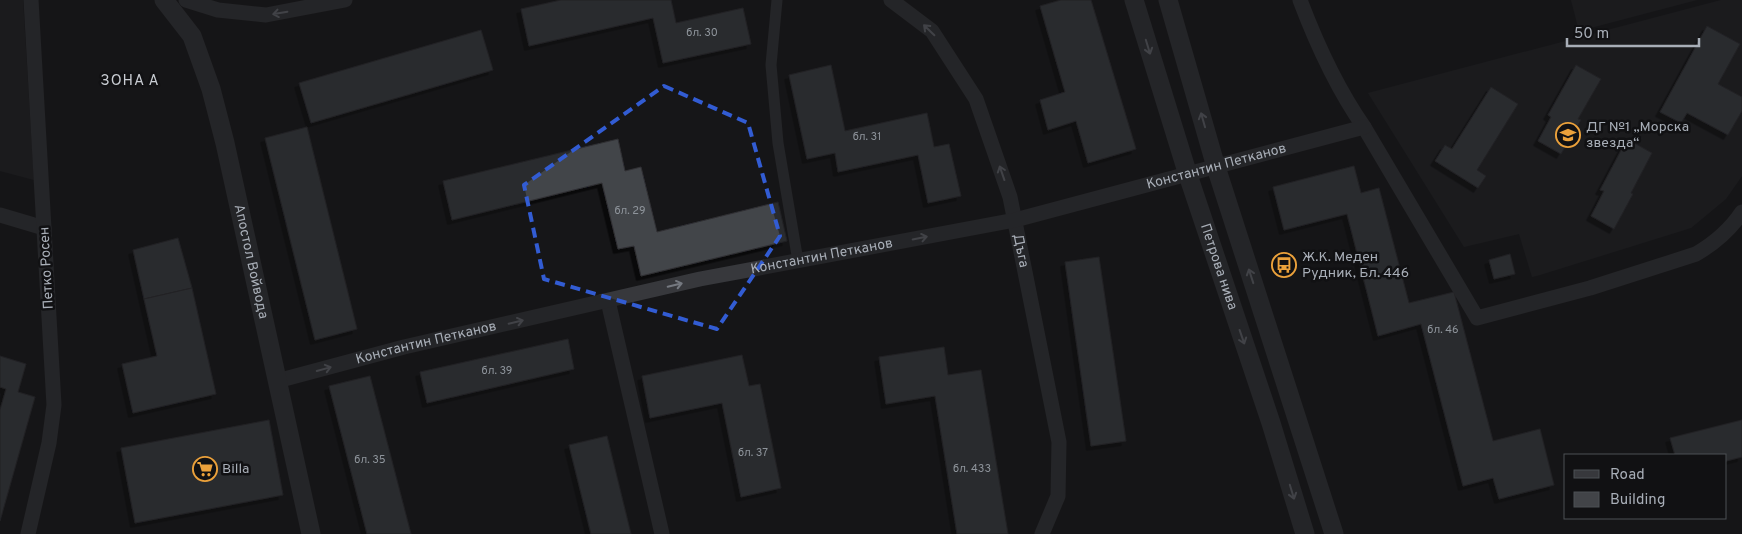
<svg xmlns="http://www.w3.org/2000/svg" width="1742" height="534" font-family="Overpass,sans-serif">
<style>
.built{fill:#222225}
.building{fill:#424448;stroke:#303034;filter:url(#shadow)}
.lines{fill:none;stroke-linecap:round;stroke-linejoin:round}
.pedestrian{stroke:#37383c;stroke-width:11}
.minor{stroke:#37383c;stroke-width:15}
.tertiary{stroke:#37383c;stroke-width:19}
.oneway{stroke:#757980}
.marked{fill:none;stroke:#325cd3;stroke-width:4;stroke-dasharray:10 6;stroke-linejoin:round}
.labels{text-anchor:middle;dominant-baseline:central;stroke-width:5;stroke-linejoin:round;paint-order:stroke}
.number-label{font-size:11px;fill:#8e949b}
.poi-label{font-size:14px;fill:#a8aeb7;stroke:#111113;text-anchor:start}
.street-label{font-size:14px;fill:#a8aeb7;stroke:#111113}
.neighbourhood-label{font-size:15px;letter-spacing:1px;fill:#c9cdd3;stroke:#111113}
</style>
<defs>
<filter id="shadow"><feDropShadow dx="-4.5" dy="4.5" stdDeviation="0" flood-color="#0009"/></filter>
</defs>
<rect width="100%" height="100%" fill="#161618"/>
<g class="built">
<path d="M0 0H23L34 180 0 171Z"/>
<path d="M1571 0H1697L1579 31Z"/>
<path d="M1721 0H1742V176L1726 199 1691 228 1540 275 1532 277 1519 234 1464 247 1368 93Z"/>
</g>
<g class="building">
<path d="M561 0H671L676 23 743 8 751 44 663 63 653 18 529 46 521 9Z"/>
<path d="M1061 0H1091L1136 149 1088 163 1076 121 1048 130 1040 100 1065 92 1040 6Z"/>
<path d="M1707 26 1740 44 1718 84 1742 97V111L1728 135 1687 113 1681 123 1660 112Z"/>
<path d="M481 30 493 70 311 123 299 83Z"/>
<path d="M831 65 845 131 927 113 934 147 949 144 961 196 928 203 918 155 838 172 835 153 807 159 789 75Z"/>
<path d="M1576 65 1601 79 1578 119 1581 120 1561 154 1538 141 1551 117 1548 115Z"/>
<path d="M1491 87 1518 104 1477 170 1486 176 1478 188 1435 161 1445 145 1452 149Z"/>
<path d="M307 127 357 329 315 340 265 138Z"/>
<path d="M618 139 625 171 641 167 657 232 778 202 787 241 641 276 634 246 618 249 602 183 452 220 443 181Z"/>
<path d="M1627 139 1652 153 1631 193 1633 194 1614 229 1591 216 1604 191 1600 190Z"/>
<path d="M1354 166 1361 193 1379 188 1409 303 1454 292 1493 441 1540 429 1554 485 1499 499 1493 478 1463 486 1421 324 1378 336 1347 214 1284 230 1273 187Z"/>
<path d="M178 238 192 288 144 299 133 250Z"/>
<path d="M1510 254 1515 274 1494 279 1489 260Z"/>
<path d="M1099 257 1126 441 1091 446 1065 262Z"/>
<path d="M192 288 216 394 133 413 122 364 157 356 144 299Z"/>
<path d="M568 339 574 369 427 403 420 372Z"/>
<path d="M944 347 948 375 981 370 1008 534H957L935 396 886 404 879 357Z"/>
<path d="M742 355 749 386 760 384 781 488 741 497 722 403 650 418 642 376Z"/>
<path d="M0 356 26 364 18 392 35 397 0 521V410L6 389 0 387Z"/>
<path d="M370 376 411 534H367L329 386Z"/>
<path d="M269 420 283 495 135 523 121 448Z"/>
<path d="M1742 420V457L1726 461V455H1675L1670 438Z"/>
<path d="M607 436 631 534H591L569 445Z"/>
</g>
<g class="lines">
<path class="pedestrian" d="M777 0 771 65 778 143 798 261"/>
<g class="minor">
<path d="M186 0 218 10 266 15 345 0"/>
<path id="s1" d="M891 0 932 31 976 99 1010 197 1059 442 1058 496 1042 534"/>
<path d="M1300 0C1317 45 1336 87 1364 127L1477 318 1590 288 1696 254C1715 243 1730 230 1742 212"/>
<path d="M0 215 44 228"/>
<path d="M608 301 662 534"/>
<path id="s2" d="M277 381 404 347 700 279 1015 220 1364 127"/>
<path d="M28 534 49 443 54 405 31 0"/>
</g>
<g class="tertiary">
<path id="s3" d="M164 0 192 36 211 89 225 143 311 534"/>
<path id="s4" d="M1134 0 1188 175 1271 423 1305 534"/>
<path d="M1168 0 1216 167 1334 534"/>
</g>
</g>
<defs><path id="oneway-shaft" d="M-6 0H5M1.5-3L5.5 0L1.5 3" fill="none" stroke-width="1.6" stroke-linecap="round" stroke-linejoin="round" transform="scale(1.25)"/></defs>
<g class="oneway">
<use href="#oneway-shaft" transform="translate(280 13) rotate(170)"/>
<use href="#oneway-shaft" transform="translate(929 30) rotate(-136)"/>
<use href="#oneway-shaft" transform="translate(1148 47) rotate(73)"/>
<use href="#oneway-shaft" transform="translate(1203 120) rotate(-106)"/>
<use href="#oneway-shaft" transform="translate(1002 173) rotate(-109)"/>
<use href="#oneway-shaft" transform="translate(920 238) rotate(-11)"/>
<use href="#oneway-shaft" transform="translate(1251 276) rotate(-108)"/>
<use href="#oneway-shaft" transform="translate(675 285) rotate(-13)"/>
<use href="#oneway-shaft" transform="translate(516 322) rotate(-13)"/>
<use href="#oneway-shaft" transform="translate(1242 337) rotate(71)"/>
<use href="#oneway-shaft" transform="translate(324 369) rotate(-15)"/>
<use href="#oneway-shaft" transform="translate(1292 492) rotate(73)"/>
</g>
<path d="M0 0H1742V534H0ZM664 86 748 123 780 236 717 329 544 279 524 185Z" fill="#161618" fill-opacity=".55" fill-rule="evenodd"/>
<path class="marked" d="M664 86 748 123 780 236 717 329 544 279 524 185Z"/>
<defs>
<symbol id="school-ring" viewBox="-11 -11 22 22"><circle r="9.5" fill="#111113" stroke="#eba13b" stroke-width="1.5"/><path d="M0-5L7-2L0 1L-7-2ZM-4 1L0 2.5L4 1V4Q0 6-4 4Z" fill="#eba13b"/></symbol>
<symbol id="bus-ring" viewBox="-11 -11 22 22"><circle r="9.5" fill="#111113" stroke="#eba13b" stroke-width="1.5"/><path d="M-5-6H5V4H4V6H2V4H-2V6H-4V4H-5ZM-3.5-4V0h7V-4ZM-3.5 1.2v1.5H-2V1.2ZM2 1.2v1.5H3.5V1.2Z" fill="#eba13b"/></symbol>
<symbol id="supermarket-ring" viewBox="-11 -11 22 22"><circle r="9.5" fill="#111113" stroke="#eba13b" stroke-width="1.5"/><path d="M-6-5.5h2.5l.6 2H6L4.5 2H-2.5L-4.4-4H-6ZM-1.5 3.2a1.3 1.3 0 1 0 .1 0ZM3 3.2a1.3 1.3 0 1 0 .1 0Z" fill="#eba13b"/></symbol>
</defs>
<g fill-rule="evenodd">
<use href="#school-ring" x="1554" y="121" width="28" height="28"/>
<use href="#bus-ring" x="1270" y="251" width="28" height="28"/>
<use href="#supermarket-ring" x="191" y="455" width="28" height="28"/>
</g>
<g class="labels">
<g class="number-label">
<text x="702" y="33">бл. 30</text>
<text x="867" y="137">бл. 31</text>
<text x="630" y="211">бл. 29</text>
<text x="1443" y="330">бл. 46</text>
<text x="497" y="371">бл. 39</text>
<text x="753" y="453">бл. 37</text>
<text x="370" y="460">бл. 35</text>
<text x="972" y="469">бл. 433</text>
</g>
<g class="poi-label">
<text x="1586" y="127">ДГ №1 „Морска<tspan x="1586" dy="16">звезда“</tspan></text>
<text x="1302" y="257">Ж.К. Меден<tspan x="1302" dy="16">Рудник, Бл. 446</tspan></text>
<text x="222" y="469">Billa</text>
</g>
<g class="street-label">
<text stroke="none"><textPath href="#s2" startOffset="964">Константин Петканов</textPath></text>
<text stroke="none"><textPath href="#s1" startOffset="291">Дъга</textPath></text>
<text stroke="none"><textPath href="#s2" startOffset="559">Константин Петканов</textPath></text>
<text stroke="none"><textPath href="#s3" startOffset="279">Апостол Войвода</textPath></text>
<text stroke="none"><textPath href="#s4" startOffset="280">Петрова нива</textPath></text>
<text transform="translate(47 268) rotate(-93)">Петко Росен</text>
<text stroke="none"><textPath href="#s2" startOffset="154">Константин Петканов</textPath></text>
</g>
<g class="neighbourhood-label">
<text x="130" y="81">ЗОНА А</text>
</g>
</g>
<rect x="1564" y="454" width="162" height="65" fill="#111113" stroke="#4d5055"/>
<rect x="1574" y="470" width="25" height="8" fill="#37383c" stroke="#4d5055"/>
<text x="1610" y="479" font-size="15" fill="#a8aeb7">Road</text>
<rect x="1574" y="492" width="25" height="15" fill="#424448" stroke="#4d5055"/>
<text x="1610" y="504" font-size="15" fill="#a8aeb7">Building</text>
<path d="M1567 38v8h132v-8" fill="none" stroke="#a8aeb7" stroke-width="2.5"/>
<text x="1574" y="38" font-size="15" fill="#a8aeb7" stroke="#111113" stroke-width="4" paint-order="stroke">50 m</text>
</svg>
